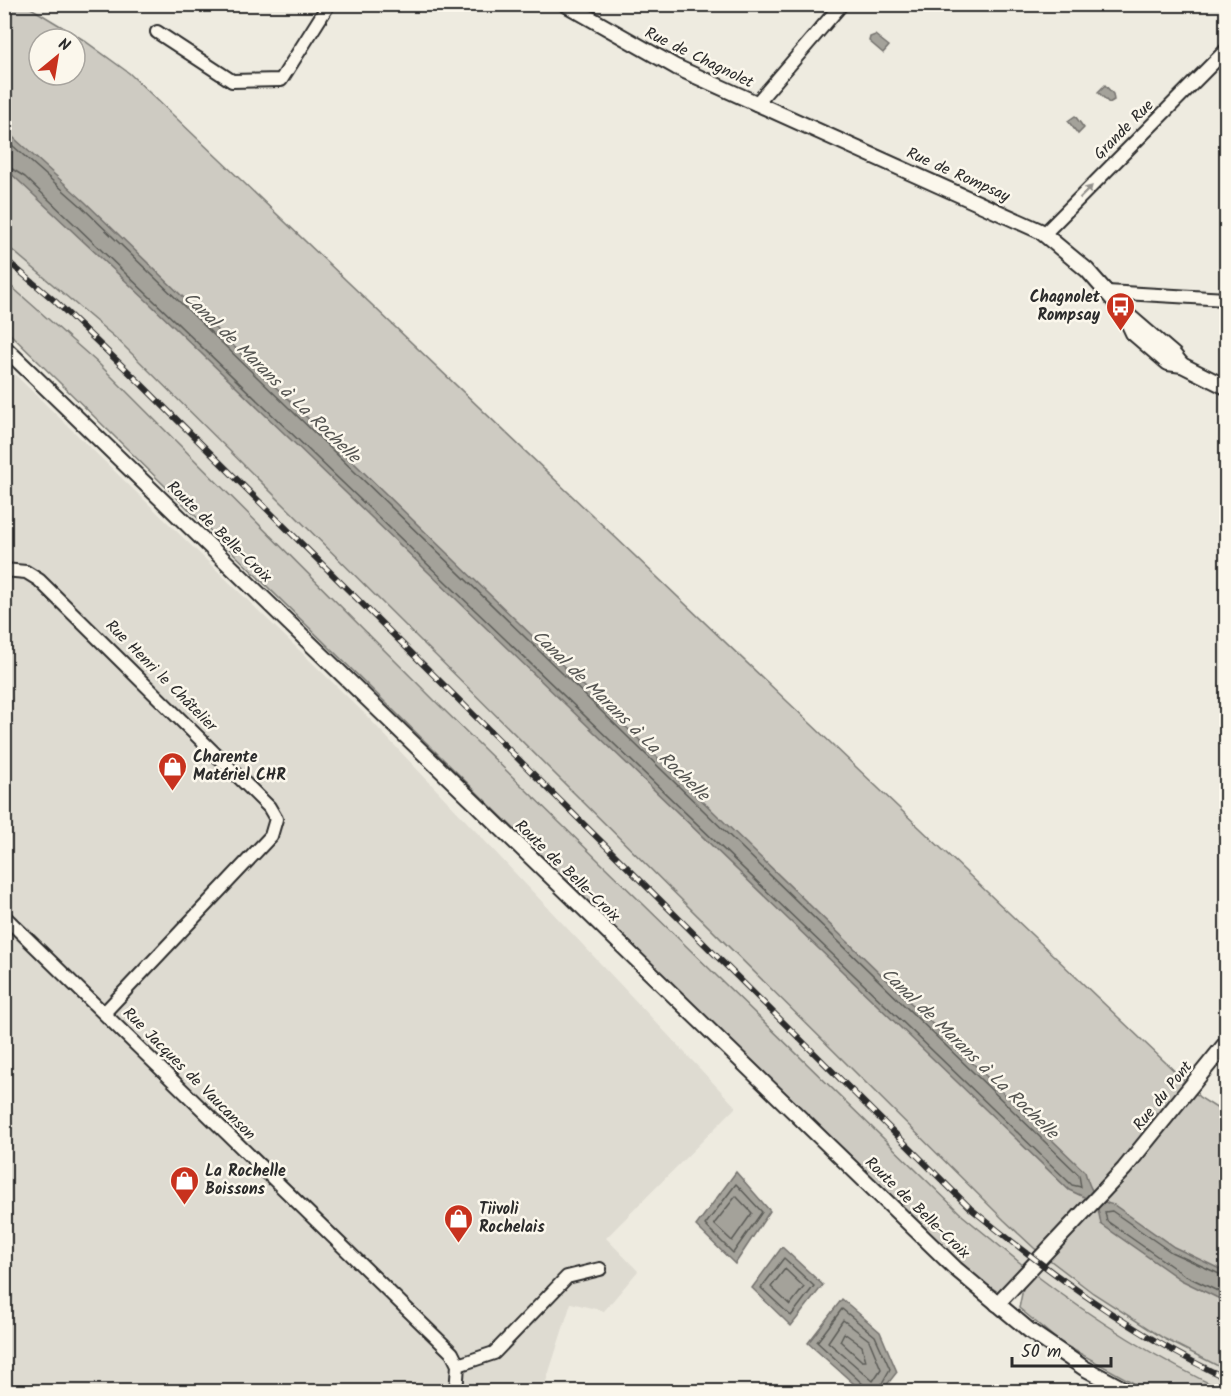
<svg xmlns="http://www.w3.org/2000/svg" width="1231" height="1396" font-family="Kalam,sans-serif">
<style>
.built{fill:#dedbd1}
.green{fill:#cecbc2;stroke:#7c7b76;stroke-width:1.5;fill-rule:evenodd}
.water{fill:#a4a29a;stroke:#74726e;stroke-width:1.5}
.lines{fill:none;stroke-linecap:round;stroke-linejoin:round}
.shore{stroke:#5b5b57;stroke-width:1.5}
.minor-casing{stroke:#2b2b2b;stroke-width:16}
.tertiary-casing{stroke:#2b2b2b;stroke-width:18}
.minor{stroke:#fbf7ec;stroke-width:12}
.tertiary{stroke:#fbf7ec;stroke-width:14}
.rail-casing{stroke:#2b2b2b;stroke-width:6}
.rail{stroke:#fbf7ec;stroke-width:4;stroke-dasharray:11;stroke-linecap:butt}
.oneway{fill:#93918c}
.labels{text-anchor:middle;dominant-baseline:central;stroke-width:5;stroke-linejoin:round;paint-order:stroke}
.street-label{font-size:16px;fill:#2b2b2b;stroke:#fbf7ec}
.poi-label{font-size:16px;font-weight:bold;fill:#2b2b2b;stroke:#fbf7ec;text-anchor:start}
.water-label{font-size:18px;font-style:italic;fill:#555552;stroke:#fbf7ec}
</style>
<rect width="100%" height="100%" fill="#eeebe0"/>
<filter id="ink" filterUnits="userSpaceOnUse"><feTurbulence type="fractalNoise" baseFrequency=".0167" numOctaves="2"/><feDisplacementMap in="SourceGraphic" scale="12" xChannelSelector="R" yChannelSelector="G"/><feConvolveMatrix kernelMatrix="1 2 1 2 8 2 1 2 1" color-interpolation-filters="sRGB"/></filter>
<g filter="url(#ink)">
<g class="built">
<path d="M5 244 118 340 459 679 1163 1338 1226 1370V1391L1185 1372 1079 1309 963 1216 438 704 99 364 5 280Z"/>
<path d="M4 364 363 712 736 1107 606 1238 638 1271 604 1311 571 1303 543 1391H5Z"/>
</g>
<g class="green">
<path d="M5 5H26L82 39 129 73 1186 1082 1199 1097 1226 1114V1370L1163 1338 1093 1293 1034 1248 1004 1220 118 340 5 244ZM39 39H75V75H39Z"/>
<path d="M4 280 99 364 438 704 963 1216 1024 1266 998 1292 979 1280 884 1192 5 329Z"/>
<path d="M1033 1273C1093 1319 1157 1359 1225 1391H1148L1061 1343 1019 1308 1024 1284Z"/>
</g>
<g class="water">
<path d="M875 35 889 46 883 53 869 41 870 37Z"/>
<path d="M1105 85 1113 94 1114 100 1109 103 1098 92Z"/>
<path d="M1075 116 1084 128 1078 134 1068 121Z"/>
<path d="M5 130 85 202 1085 1172C1090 1190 1095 1201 1114 1205L1174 1247 1226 1272V1302L1181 1280 1101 1224 1098 1209 1084 1197 1069 1190 147 301 5 168Z"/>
<path d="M736 1172 770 1211 735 1264 696 1226Z"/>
<path d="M782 1247 823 1285 791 1326 752 1288Z"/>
<path d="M842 1299 880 1332 897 1372 882 1391H862L808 1343Z"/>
</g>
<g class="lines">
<g class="shore">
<path d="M4 138 81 206 1079 1175 1081 1187 1072 1185 70 220 25 177 4 164"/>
<path d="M736 1184 762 1212 733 1253 705 1225Z"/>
<path d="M736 1196 752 1213 732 1241 714 1224Z"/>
<path d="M784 1258 814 1286 791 1316 761 1288Z"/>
<path d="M785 1269 804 1287 790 1305 771 1287Z"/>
<path d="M1226 1277 1171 1252 1112 1211 1105 1212 1107 1221 1184 1275 1226 1295"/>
<path d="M843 1320 869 1340 881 1369 873 1381 828 1342Z"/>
<path d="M844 1333 862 1346 866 1361H862L840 1341Z"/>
<path d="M866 1392 864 1385 817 1342 842 1309 875 1336 890 1369 877 1392"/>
</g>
<defs>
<g id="minor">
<path d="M157 32 232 81 281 80 329 4"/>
<path d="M756 104 842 4"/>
<path d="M1044 234 1226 50"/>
<path d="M1107 292 1226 299"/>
<path d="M4 570 26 572 39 580 269 807 276 819 271 836 104 1013"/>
<path d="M4 916 452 1353 458 1365 456 1392"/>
<path d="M458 1365 494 1353 567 1277 600 1269"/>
</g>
<g id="tertiary">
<path d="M565 4 676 67 1040 231 1087 270 1123 311 1174 355 1182 365"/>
<path d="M1126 318 1133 333 1168 363 1182 365 1226 387"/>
<path d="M4 347 956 1269 1030 1331 1084 1368 1129 1392"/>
<path d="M997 1304 1124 1169 1226 1043"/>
</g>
</defs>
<use href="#minor" class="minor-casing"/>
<use href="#tertiary" class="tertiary-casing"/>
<use href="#minor" class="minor"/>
<use href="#tertiary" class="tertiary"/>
<defs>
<path id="rail" d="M4 258 56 302 137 380 970 1208C1050 1273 1132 1334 1226 1378"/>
</defs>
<use href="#rail" class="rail-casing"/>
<use href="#rail" class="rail"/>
</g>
<defs><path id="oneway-solid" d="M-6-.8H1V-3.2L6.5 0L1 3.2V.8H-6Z" transform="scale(1.5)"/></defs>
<use class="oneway" href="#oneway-solid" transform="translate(1086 192) rotate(-45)"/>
</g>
<defs>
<symbol id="bus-pin" viewBox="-11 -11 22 30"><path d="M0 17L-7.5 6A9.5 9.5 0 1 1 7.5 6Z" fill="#c8321e" stroke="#fbf7ec"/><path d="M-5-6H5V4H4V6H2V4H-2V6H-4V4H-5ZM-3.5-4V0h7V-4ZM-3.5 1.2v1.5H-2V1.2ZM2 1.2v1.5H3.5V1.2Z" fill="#fff"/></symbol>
<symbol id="shop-pin" viewBox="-11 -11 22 30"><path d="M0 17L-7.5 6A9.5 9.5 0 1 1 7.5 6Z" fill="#c8321e" stroke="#fbf7ec"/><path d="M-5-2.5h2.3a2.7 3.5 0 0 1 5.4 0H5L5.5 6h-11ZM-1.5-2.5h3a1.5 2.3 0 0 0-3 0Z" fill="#fff"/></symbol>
</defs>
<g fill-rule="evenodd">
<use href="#bus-pin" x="1104" y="290" width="33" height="45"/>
<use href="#shop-pin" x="156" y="750" width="33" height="45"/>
<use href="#shop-pin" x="168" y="1164" width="33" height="45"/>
<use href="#shop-pin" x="442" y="1202" width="33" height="45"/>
</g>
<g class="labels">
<g class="street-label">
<text transform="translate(699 58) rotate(26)">Rue de Chagnolet</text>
<text transform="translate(1124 130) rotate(-45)">Grande Rue</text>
<text transform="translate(958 175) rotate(24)">Rue de Rompsay</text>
<text transform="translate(219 532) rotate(44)">Route de Belle-Croix</text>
<text transform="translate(161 676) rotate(45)">Rue Henri le Châtelier</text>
<text transform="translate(567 871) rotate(44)">Route de Belle-Croix</text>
<text transform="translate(189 1074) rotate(45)">Rue Jacques de Vaucanson</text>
<text transform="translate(1163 1096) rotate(-51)">Rue du Pont</text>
<text transform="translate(917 1208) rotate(44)">Route de Belle-Croix</text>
</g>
<g class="poi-label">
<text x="1100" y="297" text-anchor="end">Chagnolet<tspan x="1100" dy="18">Rompsay</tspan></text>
<text x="193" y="757">Charente<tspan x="193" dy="18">Matériel CHR</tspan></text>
<text x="205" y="1171">La Rochelle<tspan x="205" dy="18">Boissons</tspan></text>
<text x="479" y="1209">Tiivoli<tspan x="479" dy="18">Rochelais</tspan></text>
</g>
<g class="water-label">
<text transform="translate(271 378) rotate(44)">Canal de Marans à La Rochelle</text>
<text transform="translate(620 716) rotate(44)">Canal de Marans à La Rochelle</text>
<text transform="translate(969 1054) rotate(44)">Canal de Marans à La Rochelle</text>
</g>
</g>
<rect width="1231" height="1396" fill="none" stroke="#fbf7ec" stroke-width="24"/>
<rect x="12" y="12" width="1207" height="1372" fill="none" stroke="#2b2b2b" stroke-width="2" filter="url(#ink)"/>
<g transform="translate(57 57) rotate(30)"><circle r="28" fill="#fbf7ec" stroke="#a8a59f" stroke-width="1.5"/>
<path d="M0-4.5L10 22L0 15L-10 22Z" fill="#c8321e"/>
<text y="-9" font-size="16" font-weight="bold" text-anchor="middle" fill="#2b2b2b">N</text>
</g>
<path d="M1012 1357v9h99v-9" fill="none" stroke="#2b2b2b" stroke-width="3"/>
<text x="1021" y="1357" font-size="18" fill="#2b2b2b" stroke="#fbf7ec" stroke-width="4.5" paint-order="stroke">50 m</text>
</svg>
